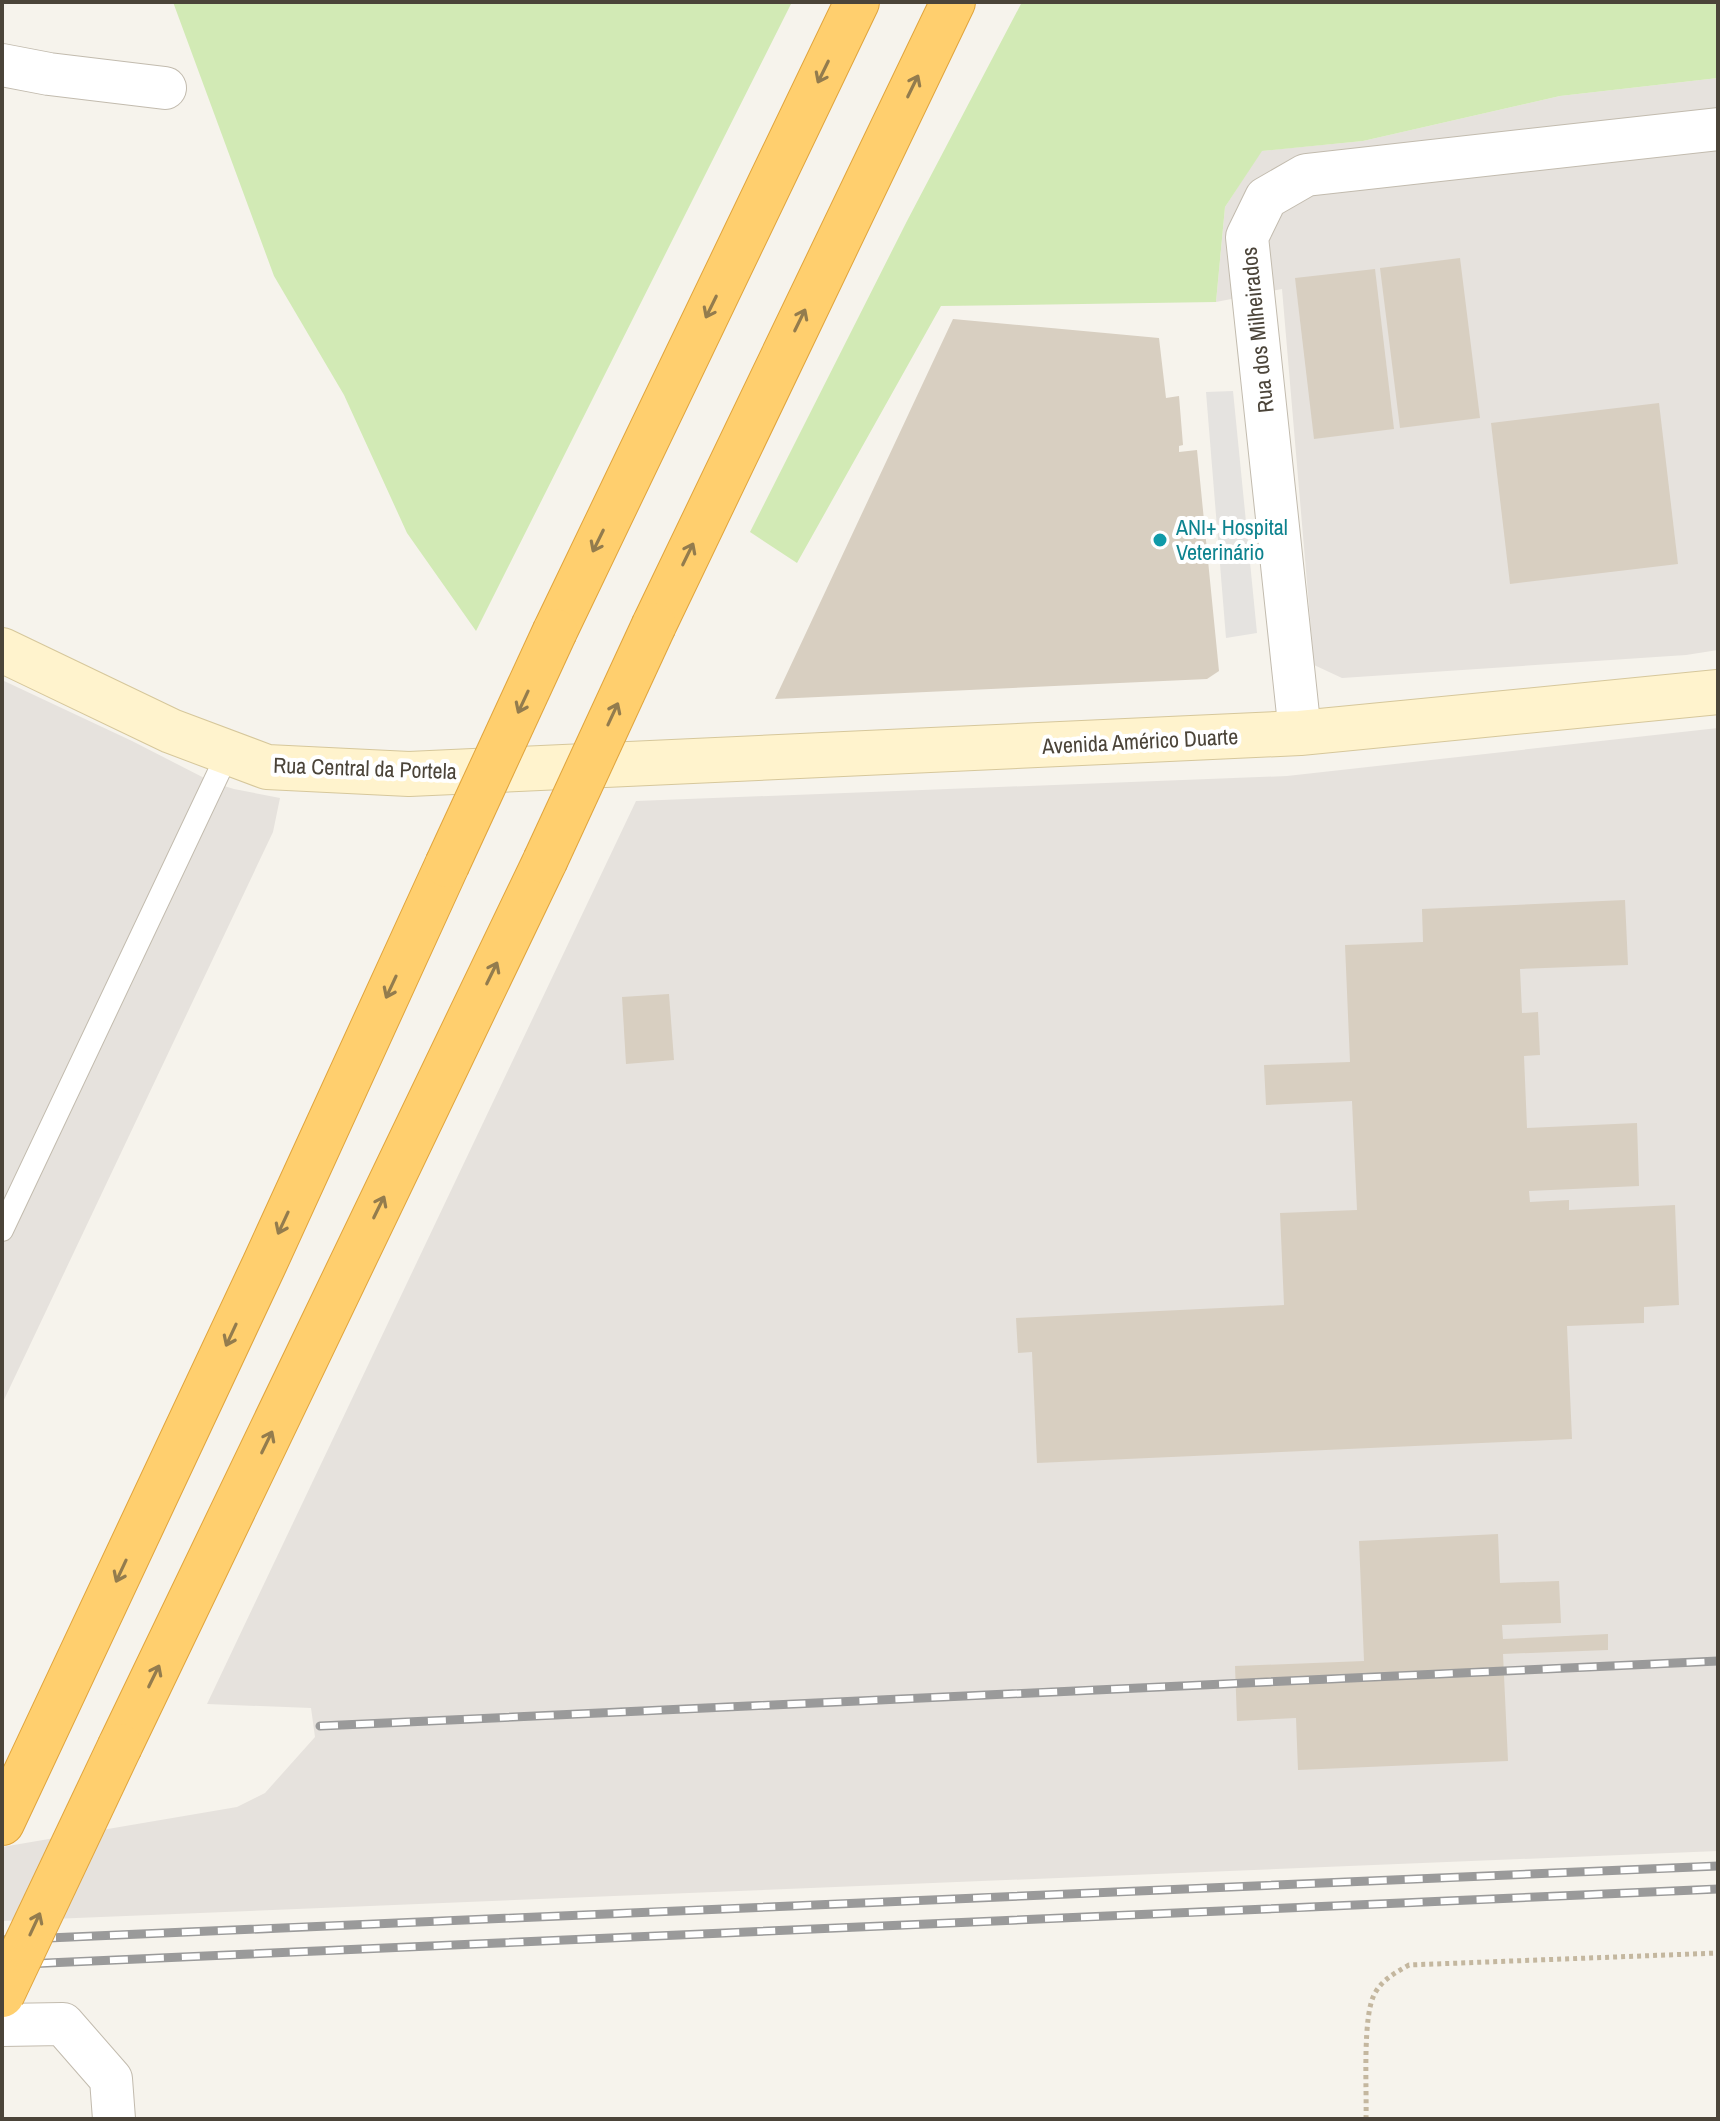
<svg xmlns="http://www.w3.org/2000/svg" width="1720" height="2121" font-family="'Archivo Narrow',sans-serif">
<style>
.industrial{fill:#e6e2dd}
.green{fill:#d2eab5}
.parking{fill:#e5e3e0}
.building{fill:#d8cfc1}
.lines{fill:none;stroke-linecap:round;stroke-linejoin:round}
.lane-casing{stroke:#c2bbae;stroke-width:24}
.street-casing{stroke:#c2bbae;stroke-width:44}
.secondary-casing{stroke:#d6c79b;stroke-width:46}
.highway-casing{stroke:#e0a43c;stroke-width:46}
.path{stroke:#c4b79f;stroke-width:5;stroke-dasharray:4 4;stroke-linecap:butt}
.lane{stroke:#fff;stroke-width:22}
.street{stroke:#fff;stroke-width:42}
.secondary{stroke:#fff3cd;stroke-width:44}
.highway{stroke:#ffcf6e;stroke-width:44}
.rail-casing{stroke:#9a9a9a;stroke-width:9}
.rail{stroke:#fff;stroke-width:6;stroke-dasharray:18;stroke-linecap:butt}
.highway-bridge-casing{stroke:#e0a43c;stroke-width:46;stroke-linecap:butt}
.highway-bridge{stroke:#ffcf6e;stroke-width:44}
.oneway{stroke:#937c4e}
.culture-dot{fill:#0f9aa8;stroke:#fff;stroke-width:3}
.labels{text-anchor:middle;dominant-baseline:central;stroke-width:8;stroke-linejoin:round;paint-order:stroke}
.street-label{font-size:22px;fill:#4b4439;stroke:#fff}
.culture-label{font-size:22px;fill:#0d838f;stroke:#fff;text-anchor:start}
</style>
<rect width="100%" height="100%" fill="#f6f3ec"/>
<g class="industrial">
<path d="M1718 78V650L1686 655 1342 678 1314 665 1282 289 1216 302 1225 207 1261 151 1363 141 1560 96Z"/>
<path d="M2 680 132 741 214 783 234 789 280 798 273 832 2 1404Z"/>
<path d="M1718 728V1851L2 1921V1847L237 1807 265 1793 315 1737 311 1708 207 1704 636 801 1287 776Z"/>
</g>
<g class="green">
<path d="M173 2H792L476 631 407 533 344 395 274 276Z"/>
<path d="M1022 2H1718V78L1560 96 1363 141 1262 151 1225 207 1216 302 941 306 797 563 750 532 907 221Z"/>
</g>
<path class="parking" d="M1233 391 1257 633 1226 638 1206 392Z"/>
<g class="building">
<path d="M1460 258 1480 418 1400 428 1380 268Z"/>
<path d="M1375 269 1394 429 1314 439 1295 278Z"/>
<path d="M953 319 1159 338 1166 398 1179 396 1183 445 1179 446V452L1197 450 1219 671 1207 679 775 699Z"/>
<path d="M1659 403 1678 564 1510 584 1491 423Z"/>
<path d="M1625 900 1628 965 1520 969 1522 1013 1538 1012 1540 1055 1524 1056 1527 1128 1637 1123 1639 1186 1529 1191 1530 1202 1569 1200V1210L1675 1205 1679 1305 1644 1307V1323L1567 1326 1572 1439 1037 1463 1032 1352 1018 1353 1016 1318 1284 1305 1280 1213 1357 1210 1352 1101 1266 1105 1264 1065 1350 1062 1345 945 1423 942 1422 909Z"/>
<path d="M669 994 674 1060 626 1064 622 997Z"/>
<path d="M1498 1534 1500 1583 1559 1581 1561 1623 1502 1625 1503 1639 1608 1634V1650L1503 1654 1508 1761 1298 1770 1296 1718 1237 1721 1235 1666 1364 1661 1359 1541Z"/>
</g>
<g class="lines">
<defs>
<path id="lane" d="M2 1230 228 753"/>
<g id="street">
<path d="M2 65 49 74 165 88"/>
<path d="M1300 733 1247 237 1266 198 1306 175 1718 129"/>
<path d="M2 2025 63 2024 111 2079 114 2119"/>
</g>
<path id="secondary" d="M2 650 171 731 267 767 409 774 1300 733 1718 692"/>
<g id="highway">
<path d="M654 625 953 2"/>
<path d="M555 631 857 2"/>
<path d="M120 1746 545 861"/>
<path d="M2 1823 264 1265 447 865"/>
</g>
</defs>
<use href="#lane" class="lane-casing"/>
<use href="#street" class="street-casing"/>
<use href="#secondary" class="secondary-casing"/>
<use href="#highway" class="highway-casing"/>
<path class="path" d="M1366 2119C1367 2090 1362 2015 1375 1993 1383 1979 1395 1973 1409 1965L1718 1953"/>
<use href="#lane" class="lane"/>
<use href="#street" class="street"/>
<use href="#secondary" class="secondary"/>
<use href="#highway" class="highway"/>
<defs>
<g id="rail">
<path d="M320 1726 1718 1661"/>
<path d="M2 1940 1718 1866"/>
<path d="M2 1965 1718 1889"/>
</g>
</defs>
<use href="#rail" class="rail-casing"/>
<use href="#rail" class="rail"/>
<defs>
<g id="highway-bridge">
<path d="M545 861 654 625"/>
<path d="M447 865 555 631"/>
<path d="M2 1995 120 1746"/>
</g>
</defs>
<use href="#highway-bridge" class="highway-bridge-casing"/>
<use href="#highway-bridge" class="highway-bridge"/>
</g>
<defs><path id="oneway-shaft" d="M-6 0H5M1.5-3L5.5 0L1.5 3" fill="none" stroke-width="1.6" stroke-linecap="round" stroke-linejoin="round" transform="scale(2)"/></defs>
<g class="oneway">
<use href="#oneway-shaft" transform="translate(823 72) rotate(116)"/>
<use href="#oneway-shaft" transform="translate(913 86) rotate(-64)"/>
<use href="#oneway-shaft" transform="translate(711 307) rotate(116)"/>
<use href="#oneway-shaft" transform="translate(800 320) rotate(-64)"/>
<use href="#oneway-shaft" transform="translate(598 541) rotate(116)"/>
<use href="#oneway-shaft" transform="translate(688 554) rotate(-64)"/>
<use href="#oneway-shaft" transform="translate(523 702) rotate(115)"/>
<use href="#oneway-shaft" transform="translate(613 714) rotate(-65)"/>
<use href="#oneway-shaft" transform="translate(492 973) rotate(-64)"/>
<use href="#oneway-shaft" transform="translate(391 987) rotate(115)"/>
<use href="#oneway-shaft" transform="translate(379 1207) rotate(-64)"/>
<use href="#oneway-shaft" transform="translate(283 1223) rotate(115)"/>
<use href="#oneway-shaft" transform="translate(231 1335) rotate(115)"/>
<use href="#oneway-shaft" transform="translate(267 1442) rotate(-64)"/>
<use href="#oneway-shaft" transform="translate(121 1571) rotate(115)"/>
<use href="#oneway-shaft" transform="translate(154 1676) rotate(-64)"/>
<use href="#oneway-shaft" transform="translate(35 1924) rotate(-65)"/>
</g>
<circle class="culture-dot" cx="1160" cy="540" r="8"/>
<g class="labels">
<g class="street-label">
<text transform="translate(1257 330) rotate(-96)">Rua dos Milheirados</text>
<text transform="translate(1140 741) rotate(-3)">Avenida Américo Duarte</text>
<text transform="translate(365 768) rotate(2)">Rua Central da Portela</text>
</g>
<g class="culture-label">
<text x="1176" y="527">ANI+ Hospital<tspan x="1176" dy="25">Veterinário</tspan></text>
</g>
</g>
<rect width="1720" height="2121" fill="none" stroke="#4b4439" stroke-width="8"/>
</svg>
